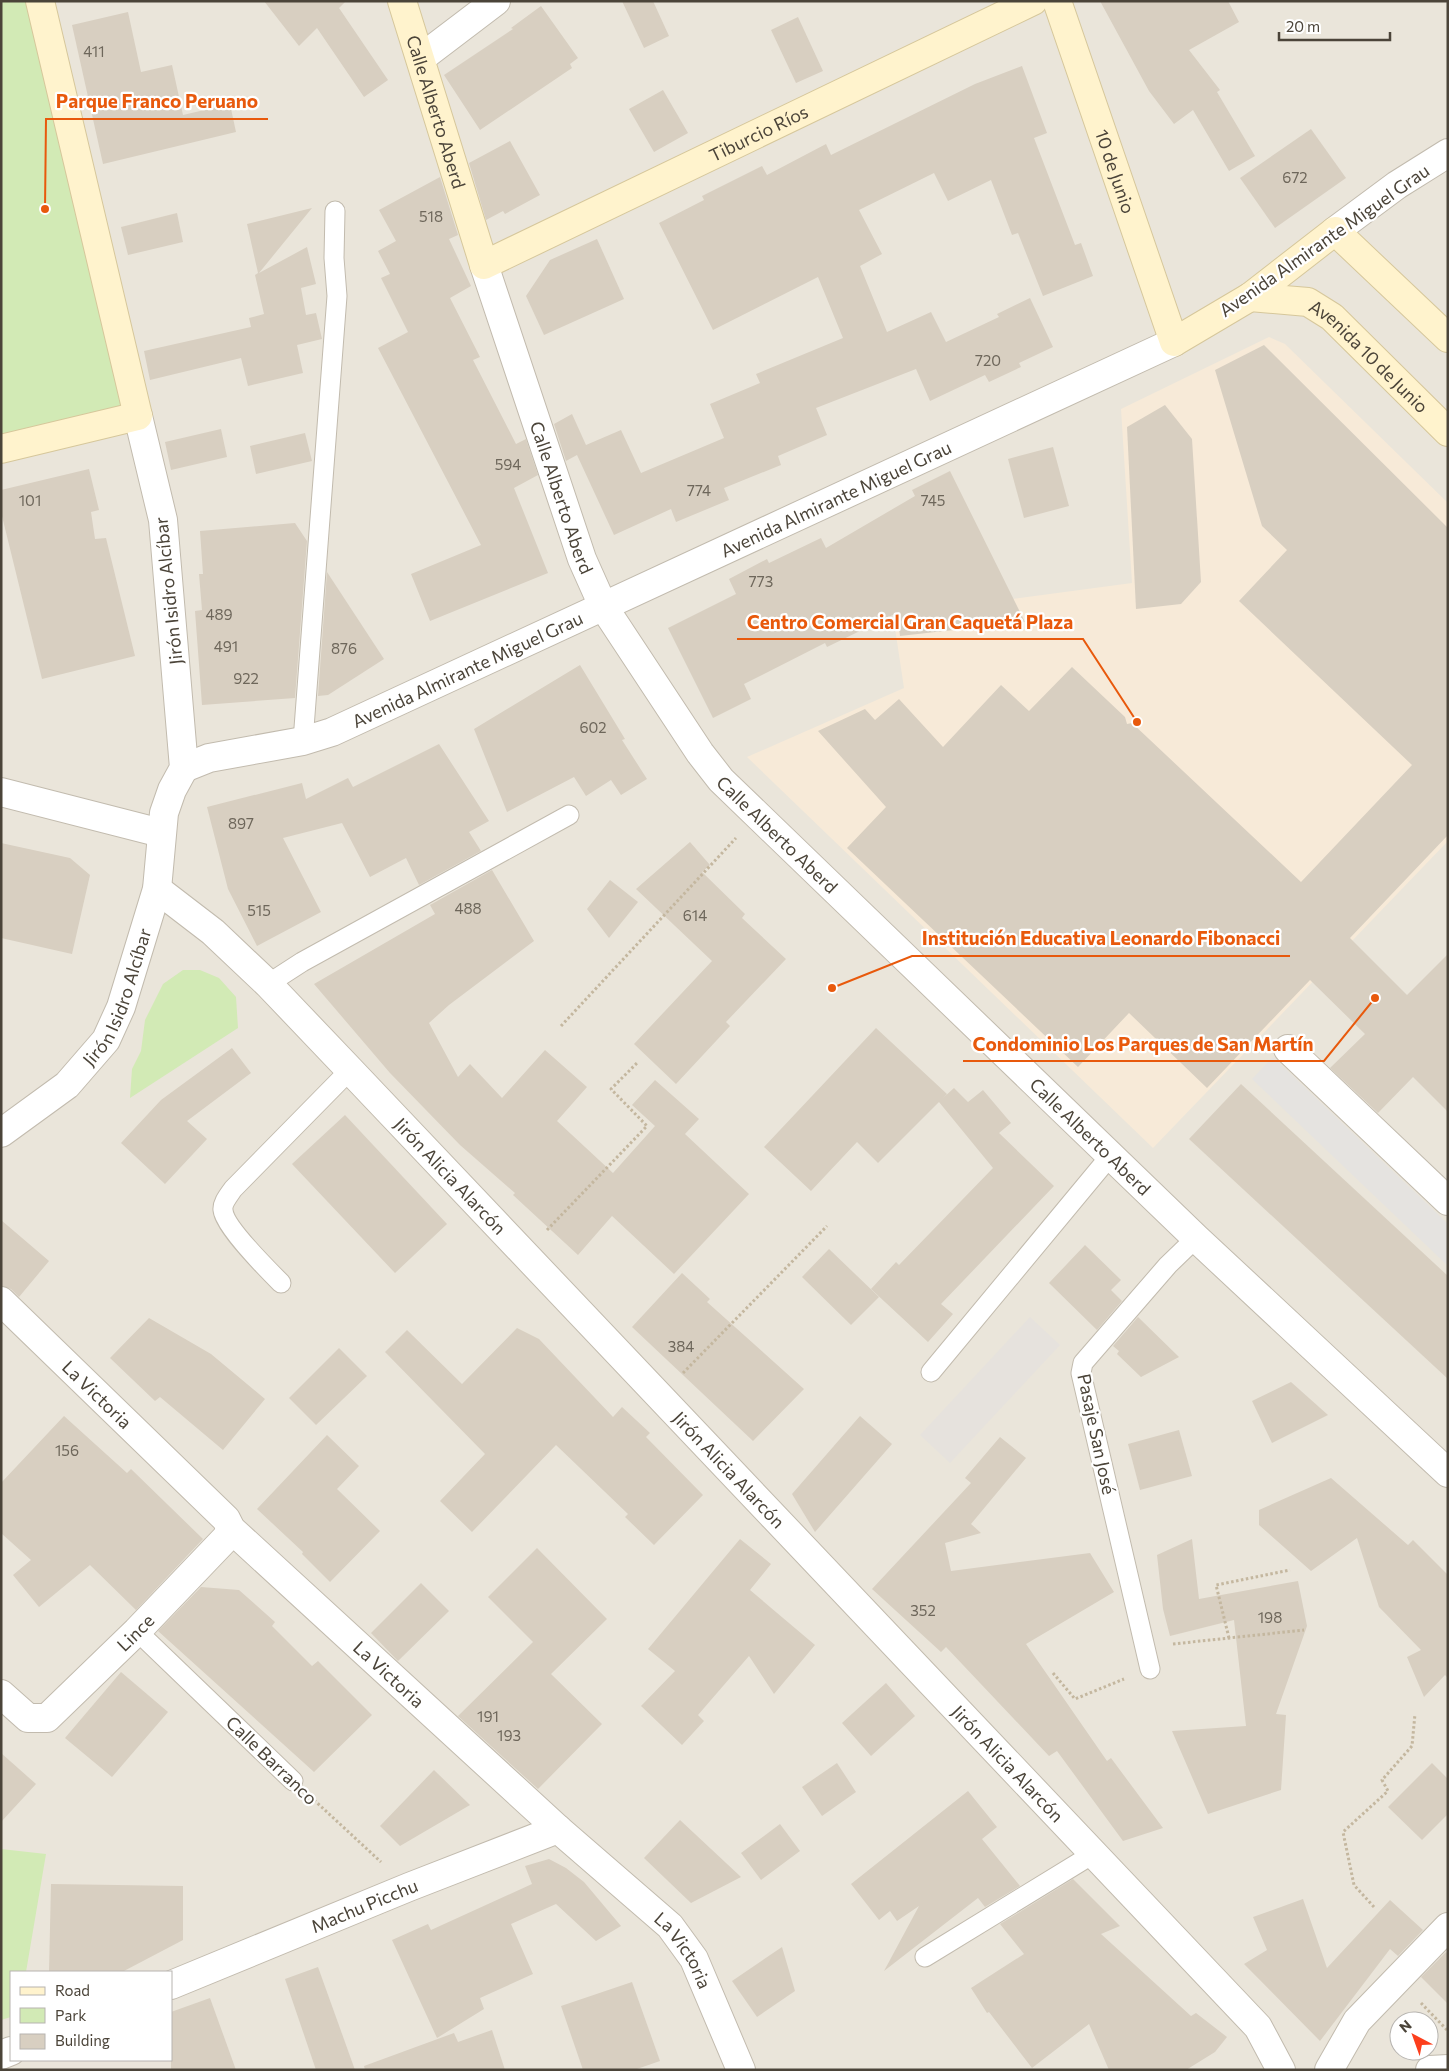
<svg xmlns="http://www.w3.org/2000/svg" width="1449" height="2071" font-family="Commissioner,sans-serif">
<style>
.residential{fill:#eae5da;fill-rule:evenodd}
.commercial{fill:#f7ead8}
.industrial{fill:#e6e2dd}
.green{fill:#d2eab5}
.parking{fill:#e5e3e0}
.building{fill:#d8cfc1}
.lines{fill:none;stroke-linecap:round;stroke-linejoin:round}
.lane-casing{stroke:#c2bbae;stroke-width:21}
.street-casing{stroke:#c2bbae;stroke-width:30}
.secondary-casing{stroke:#d6c79b;stroke-width:30}
.path{stroke:#c4b79f;stroke-width:3;stroke-dasharray:2.5 2.5;stroke-linecap:butt}
.lane{stroke:#fff;stroke-width:19}
.street{stroke:#fff;stroke-width:28}
.secondary{stroke:#fff3cd;stroke-width:28}
.labels{text-anchor:middle;dominant-baseline:central;stroke-width:4.5;stroke-linejoin:round;paint-order:stroke}
.number-label{font-size:15px;fill:#6e675b}
.street-label{font-size:18px;fill:#4b4439;stroke:#fff}
.leader{fill:none;stroke:#e8590c;stroke-width:2}
.callout-dot{fill:#e8590c;stroke:#fff;stroke-width:2}
.callout-label{font-size:19px;text-anchor:middle;font-weight:bold;fill:#e8590c;stroke:#fff;stroke-width:4.5;stroke-linejoin:round;paint-order:stroke}
</style>
<rect width="100%" height="100%" fill="#f6f3ec"/>
<path class="residential" d="M1 1H1448V2070H1ZM11 1972H171V2060H11ZM1399 2021H1429V2051H1399Z"/>
<path class="commercial" d="M1269 337 1285 344 1448 503V841L1153 1148 747 757 904 688 893 615 1132 583 1121 409Z"/>
<path class="industrial" d="M1030 1317 1060 1345 950 1463 920 1435Z"/>
<g class="green">
<path d="M1 1H40L138 416 1 449Z"/>
<path d="M183 970H200L219 978 236 997 238 1028 130 1098 132 1069 141 1051 145 1020 163 984Z"/>
<path d="M1 1849 46 1854 26 1972H11V2017L1 2020Z"/>
</g>
<path class="parking" d="M1273 1057 1448 1224V1266L1252 1079Z"/>
<g class="building">
<path d="M264 1H346L339 8 388 80 364 97 317 28 299 46Z"/>
<path d="M622 1H653L669 36 644 48Z"/>
<path d="M1100 1H1228L1239 22 1189 50 1220 90 1217 92 1255 156 1229 171 1193 110 1174 124 1149 91Z"/>
<path d="M541 6 578 58 570 64 572 68 480 130 444 75 513 29 511 28Z"/>
<path d="M128 12 141 72 172 65 183 115 230 104 236 132 103 164 72 25Z"/>
<path d="M798 17 823 71 796 83 771 30Z"/>
<path d="M1022 66 1047 133 1034 138 1075 245 1081 243 1093 276 1043 296 1018 233 1012 235 991 180 948 201 934 173 859 210 882 254 860 266 887 332 931 312 946 342 999 317 997 314 1030 298 1053 347 1019 363 1021 367 989 382 985 375 930 401 916 369 816 408 827 435 778 456 781 465 724 488 729 500 676 522 671 509 614 535 577 455 566 461 554 424 572 414 586 445 621 430 641 473 724 438 710 404 760 383 756 374 843 338 818 277 713 330 659 223 704 200 702 196 762 166 767 175 826 144 831 155 975 84Z"/>
<path d="M663 90 688 133 654 152 629 109Z"/>
<path d="M1311 129 1346 178 1275 228 1240 178Z"/>
<path d="M510 141 540 195 505 214 503 211 486 220 469 163Z"/>
<path d="M440 177 458 235 449 239 471 286 450 298 480 357 473 360 516 444 526 439 538 475 514 488 548 573 430 621 411 574 481 545 378 348 408 332 381 278 390 274 378 251 396 241 379 210Z"/>
<path d="M312 208 259 273 307 247 316 284 301 288 306 315 316 313 322 339 297 345 303 373 248 386 241 358 150 380 144 351 251 327 249 318 264 314 255 275 258 273 247 224Z"/>
<path d="M177 213 183 242 128 255 121 227Z"/>
<path d="M597 239 624 299 544 335 526 296 550 260Z"/>
<path d="M1264 345 1448 528V835L1350 938 1407 995 1448 954V1112L1413 1077 1378 1113 1330 1068 1365 1034 1310 980 1207 1088 1129 1013 1078 1067 847 848 886 807 818 731 865 709 875 720 899 699 943 747 1001 685 1029 711 1072 667 1125 717 1127 724 1132 723 1301 882 1412 765 1239 601 1287 550 1262 526 1215 370Z"/>
<path d="M1165 405 1192 439 1201 582 1181 604 1136 609 1127 427Z"/>
<path d="M221 429 227 457 171 470 165 442Z"/>
<path d="M305 433 312 461 256 474 250 446Z"/>
<path d="M1053 447 1069 506 1024 518 1008 459Z"/>
<path d="M89 469 99 510 91 512 95 539 106 538 135 656 42 679 1 512V490Z"/>
<path d="M950 471 1025 622 900 636 897 613 827 647 825 643 744 684 751 699 713 718 668 628 736 594 729 579 767 559 769 563 821 538 826 548 915 496 912 490Z"/>
<path d="M295 523 307 541 295 698 202 705 195 611 202 610 199 574H203L200 531Z"/>
<path d="M327 572 384 659 328 695 318 696Z"/>
<path d="M580 665 625 739 622 740 647 779 621 795 611 780 586 796 574 777 507 812 474 729Z"/>
<path d="M439 744 489 821 469 832 481 851 419 885 406 858 370 877 342 823 283 838 321 912 257 946 228 889 207 807 302 783 306 799 348 778 353 787Z"/>
<path d="M690 842 710 865 702 872 745 914 742 918 786 959 726 1022 730 1026 676 1084 634 1044 712 961 636 889Z"/>
<path d="M1 843 70 858 90 875 72 954 1 938Z"/>
<path d="M492 870 534 941 449 1005 429 1023 458 1077 470 1064 502 1098 545 1050 587 1087 557 1121 613 1173 655 1126 632 1105 655 1080 699 1119 685 1134 749 1194 674 1274 612 1216 578 1255 513 1195 515 1193 460 1145 390 1073 314 984 435 914 430 905Z"/>
<path d="M610 880 638 902 609 938 587 909Z"/>
<path d="M876 1028 947 1094 943 1098 954 1088 968 1102 983 1090 1011 1123 999 1133 1054 1186 941 1304 953 1314 928 1342 871 1289 896 1262 899 1265 993 1168 939 1102 878 1163 857 1142 811 1191 764 1147Z"/>
<path d="M232 1048 251 1073 187 1121 207 1139 165 1184 121 1143 161 1100Z"/>
<path d="M1241 1084 1448 1276V1379L1189 1139Z"/>
<path d="M345 1115 447 1224 395 1273 292 1164Z"/>
<path d="M1 1220 49 1261 19 1297 11 1289 1 1286Z"/>
<path d="M1085 1245 1121 1280 1111 1290 1122 1301 1097 1330 1049 1283Z"/>
<path d="M829 1249 879 1297 851 1325 802 1277Z"/>
<path d="M682 1273 710 1299 707 1302 804 1389 753 1441 632 1327Z"/>
<path d="M1138 1317 1179 1357 1141 1377 1117 1354 1119 1351 1113 1346Z"/>
<path d="M149 1318 211 1354 265 1399 223 1450 160 1397 155 1401 110 1358Z"/>
<path d="M517 1328 539 1339 613 1417 622 1407 650 1433 646 1437 703 1495 654 1545 625 1517 628 1514 556 1445 472 1532 440 1501 485 1454 385 1352 407 1330 462 1384Z"/>
<path d="M339 1348 367 1376 316 1425 289 1398Z"/>
<path d="M1291 1382 1328 1415 1272 1443 1252 1401Z"/>
<path d="M64 1416 127 1473 131 1469 203 1539 136 1610 90 1565 39 1607 13 1575 31 1560 1 1533V1483Z"/>
<path d="M860 1416 892 1444 815 1532 792 1494Z"/>
<path d="M1179 1430 1192 1476 1140 1490 1128 1444Z"/>
<path d="M327 1435 359 1466 337 1489 380 1531 330 1582 302 1554 303 1552 257 1509Z"/>
<path d="M1000 1437 1026 1458 971 1524 981 1533 945 1543 951 1571 1090 1553 1114 1592 1026 1644 1107 1761 1111 1758 1163 1828 1123 1841 1057 1751 1049 1756 946 1647 941 1652 872 1589 971 1483 965 1478Z"/>
<path d="M1331 1478 1408 1545 1413 1540 1448 1575V1678L1445 1675 1424 1697 1407 1657 1421 1650 1379 1607 1357 1538 1311 1571 1259 1525V1510Z"/>
<path d="M740 1539 771 1564 750 1590 815 1645 774 1694 749 1656 698 1715 704 1721 682 1745 641 1706 675 1671 648 1649Z"/>
<path d="M1192 1539 1199 1599 1298 1581 1307 1626 1276 1714 1286 1715 1281 1790 1208 1814 1172 1731 1246 1726 1234 1620 1170 1636 1163 1609 1157 1555Z"/>
<path d="M537 1548 607 1619 551 1674 602 1724 538 1789 458 1716 533 1642 488 1597Z"/>
<path d="M421 1583 449 1611 398 1661 371 1633Z"/>
<path d="M201 1587 239 1590 275 1622 272 1626 312 1666 318 1661 372 1715 314 1772 158 1631Z"/>
<path d="M121 1672 168 1712 112 1777 65 1738Z"/>
<path d="M886 1683 915 1716 871 1756 842 1723Z"/>
<path d="M1 1753 36 1784 1 1822Z"/>
<path d="M837 1763 856 1792 822 1816 802 1787Z"/>
<path d="M1432 1763 1448 1779V1814L1422 1840 1388 1807Z"/>
<path d="M434 1770 470 1805 400 1846 380 1826Z"/>
<path d="M968 1791 997 1827 982 1839 1020 1886 985 1907 978 1898 884 1971 919 1906 897 1921 890 1911 879 1920 851 1884Z"/>
<path d="M680 1820 741 1877 691 1903 644 1858Z"/>
<path d="M780 1824 800 1851 761 1880 741 1853Z"/>
<path d="M549 1859 566 1868 584 1882 621 1926 596 1941 556 1904 511 1924 533 1974 480 1998 484 2009 437 2038 392 1940 428 1924 431 1930 532 1884 525 1866Z"/>
<path d="M1073 1879 1120 1926 1101 1934 1191 2016 1196 2013 1227 2037 1215 2052 1186 2070H1109L1089 2024 1032 2068 989 2012 987 2013 971 1988 1024 1954 1000 1924Z"/>
<path d="M51 1884 183 1886V1940L122 1972H49Z"/>
<path d="M1303 1899 1327 1968 1390 1900 1423 1930 1398 1956 1390 1949 1320 2041 1244 1964 1267 1950 1253 1917Z"/>
<path d="M782 1947 795 1991 757 2017 732 1981Z"/>
<path d="M1446 1952 1448 1954V2004L1421 1977Z"/>
<path d="M318 1967 355 2070H316L285 1979Z"/>
<path d="M632 1982 660 2061 634 2070H583L561 2006Z"/>
<path d="M210 1998 236 2070H171V2012Z"/>
<path d="M492 2030 505 2070H365L364 2066 454 2033 458 2042Z"/>
</g>
<g class="lines">
<defs>
<g id="lane">
<path d="M303 741 337 296 334 258 335 211"/>
<path d="M268 984 302 962 569 815"/>
<path d="M281 1283C268 1270 224 1226 223 1210 222 1203 229 1195 233 1189L350 1070"/>
<path d="M931 1372 1111 1155"/>
<path d="M137 1631 293 1781"/>
<path d="M1150 1669 1081 1373 1083 1363 1168 1265 1196 1238"/>
<path d="M925 1957 1093 1854"/>
</g>
<g id="street">
<path d="M421 58 496 1"/>
<path d="M1335 231 1397 185 1448 153"/>
<path id="s1" d="M484 265 582 559 603 606 700 753 721 780 1196 1238 1448 1473"/>
<path id="s2" d="M184 768 209 758 303 741 332 732 1174 342"/>
<path d="M1 792 161 833"/>
<path id="s3" d="M157 889 213 932 268 984 350 1070 1258 2027 1281 2070"/>
<path d="M1288 1049 1448 1201"/>
<path id="s4" d="M1 1133 67 1085 106 1040 121 1007 157 889 164 813 172 790 184 768 163 520 138 416"/>
<path id="s5" d="M1 1301 226 1519 231 1529 558 1829 670 1926 694 1959 741 2070"/>
<path id="s6" d="M1 1694 28 1718H47L137 1631 226 1538 231 1529"/>
<path id="s7" d="M171 1985 409 1887 558 1829"/>
<path d="M1 2055 11 2051"/>
<path d="M1329 2070 1357 2021 1448 1927"/>
<path d="M1430 2070 1448 2069"/>
</g>
<g id="secondary">
<path id="s8" d="M402 1 484 265 1033 1"/>
<path id="s9" d="M1057 1 1174 342 1250 297 1335 231 1448 338"/>
<path id="s10" d="M1250 297 1308 302 1332 317 1448 432"/>
<path d="M1 449 138 416 40 1"/>
</g>
</defs>
<use href="#lane" class="lane-casing"/>
<use href="#street" class="street-casing"/>
<use href="#secondary" class="secondary-casing"/>
<g class="path">
<path d="M561 1026 736 838"/>
<path d="M547 1230 647 1126 611 1089 638 1062"/>
<path d="M683 1373 827 1226"/>
<path d="M1229 1638 1216 1585 1290 1570"/>
<path d="M1173 1644 1304 1630"/>
<path d="M1053 1673 1075 1699 1124 1679"/>
<path d="M314 1800 381 1862"/>
<path d="M1374 1907 1354 1885 1343 1832 1388 1791 1382 1780 1412 1746 1415 1714"/>
<path d="M1421 2003 1448 2031"/>
</g>
<use href="#lane" class="lane"/>
<use href="#street" class="street"/>
<use href="#secondary" class="secondary"/>
</g>
<g class="labels">
<g class="number-label">
<text x="94" y="51">411</text>
<text x="1295" y="177">672</text>
<text x="431" y="216">518</text>
<text x="988" y="360">720</text>
<text x="508" y="464">594</text>
<text x="699" y="490">774</text>
<text x="30" y="500">101</text>
<text x="933" y="500">745</text>
<text x="761" y="581">773</text>
<text x="219" y="614">489</text>
<text x="226" y="646">491</text>
<text x="344" y="648">876</text>
<text x="246" y="678">922</text>
<text x="593" y="727">602</text>
<text x="241" y="823">897</text>
<text x="468" y="908">488</text>
<text x="259" y="910">515</text>
<text x="695" y="915">614</text>
<text x="681" y="1346">384</text>
<text x="67" y="1450">156</text>
<text x="923" y="1610">352</text>
<text x="1270" y="1617">198</text>
<text x="488" y="1716">191</text>
<text x="509" y="1735">193</text>
</g>
<g class="street-label">
<text stroke="none"><textPath href="#s8" startOffset="116">Calle Alberto Aberd</textPath></text>
<text stroke="none"><textPath href="#s8" startOffset="581">Tiburcio Ríos</textPath></text>
<text stroke="none"><textPath href="#s9" startOffset="180">10 de Junio</textPath></text>
<text transform="translate(1324 240) rotate(-35)">Avenida Almirante Miguel Grau</text>
<text stroke="none"><textPath href="#s10" startOffset="140">Avenida 10 de Junio</textPath></text>
<text stroke="none"><textPath href="#s1" startOffset="245">Calle Alberto Aberd</textPath></text>
<text stroke="none"><textPath href="#s2" startOffset="708">Avenida Almirante Miguel Grau</textPath></text>
<text transform="translate(168 591) rotate(-96)">Jirón Isidro Alcíbar</text>
<text stroke="none"><textPath href="#s2" startOffset="302">Avenida Almirante Miguel Grau</textPath></text>
<text stroke="none"><textPath href="#s1" startOffset="650">Calle Alberto Aberd</textPath></text>
<text stroke="none"><textPath href="#s4" startOffset="185">Jirón Isidro Alcíbar</textPath></text>
<text stroke="none"><textPath href="#s1" startOffset="1085">Calle Alberto Aberd</textPath></text>
<text stroke="none"><textPath href="#s3" startOffset="411">Jirón Alicia Alarcón</textPath></text>
<text stroke="none"><textPath href="#s5" startOffset="134">La Victoria</textPath></text>
<text transform="translate(1097 1434) rotate(78)">Pasaje San José</text>
<text stroke="none"><textPath href="#s3" startOffset="816">Jirón Alicia Alarcón</textPath></text>
<text stroke="none"><textPath href="#s6" startOffset="178">Lince</textPath></text>
<text stroke="none"><textPath href="#s5" startOffset="539">La Victoria</textPath></text>
<text transform="translate(272 1760) rotate(44)">Calle Barranco</text>
<text stroke="none"><textPath href="#s3" startOffset="1221">Jirón Alicia Alarcón</textPath></text>
<text stroke="none"><textPath href="#s7" startOffset="209">Machu Picchu</textPath></text>
<text stroke="none"><textPath href="#s5" startOffset="944">La Victoria</textPath></text>
</g>
</g>
<path class="leader" d="M45 209L46 119H268M1137 722L1083 639H737M832 988L912 956H1290M1375 998L1324 1061H963"/>
<g class="callout-dot">
<circle cx="45" cy="209" r="5"/>
<circle cx="1137" cy="722" r="5"/>
<circle cx="832" cy="988" r="5"/>
<circle cx="1375" cy="998" r="5"/>
</g>
<g class="callout-label">
<text x="157" y="108">Parque Franco Peruano</text>
<text x="910" y="629">Centro Comercial Gran Caquetá Plaza</text>
<text x="1101" y="945">Institución Educativa Leonardo Fibonacci</text>
<text x="1143" y="1051">Condominio Los Parques de San Martín</text>
</g>
<rect width="1449" height="2071" fill="none" stroke="#4b4439" stroke-width="5"/>
<rect x="10" y="1971" width="162" height="90" fill="#ffffff" stroke="#b7b4b0"/>
<rect x="20" y="1987" width="25" height="8" fill="#fff3cd" stroke="#b7b4b0"/>
<text x="55" y="1996" font-size="15" fill="#4b4439">Road</text>
<rect x="20" y="2008" width="25" height="15" fill="#d2eab5" stroke="#b7b4b0"/>
<text x="55" y="2021" font-size="15" fill="#4b4439">Park</text>
<rect x="20" y="2034" width="25" height="15" fill="#d8cfc1" stroke="#b7b4b0"/>
<text x="55" y="2046" font-size="15" fill="#4b4439">Building</text>
<g transform="translate(1414 2036) rotate(319)"><circle r="24" fill="#ffffff" stroke="#b7b4b0"/>
<path d="M0-4L9 19L0 12L-9 19Z" fill="#fc3f1d"/>
<text y="-8" font-size="14" font-weight="bold" text-anchor="middle" fill="#4b4439">N</text>
</g>
<path d="M1279 32v8h111v-8" fill="none" stroke="#4b4439" stroke-width="2.5"/>
<text x="1286" y="32" font-size="15" fill="#4b4439" stroke="#ffffff" stroke-width="4" paint-order="stroke">20 m</text>
</svg>
